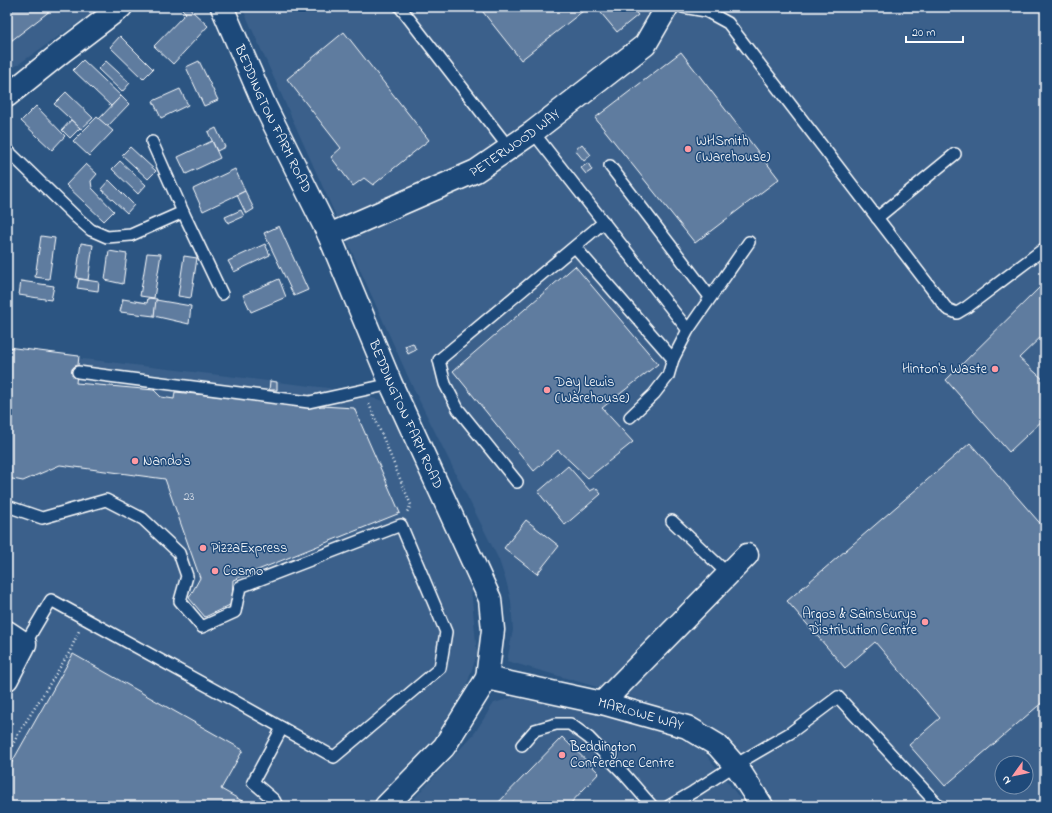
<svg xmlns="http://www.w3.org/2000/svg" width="1052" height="813" font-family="'Indie Flower',sans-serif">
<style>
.built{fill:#3b618b;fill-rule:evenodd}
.building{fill:#5e7c9f;stroke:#fff}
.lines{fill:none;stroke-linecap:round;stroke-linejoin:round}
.service-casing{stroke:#fff;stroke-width:14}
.minor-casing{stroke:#fff;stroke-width:25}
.tertiary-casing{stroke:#fff;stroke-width:25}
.path{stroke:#fff;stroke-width:2.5;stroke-dasharray:1 3;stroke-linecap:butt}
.service{stroke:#1f4a7a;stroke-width:11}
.minor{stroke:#1f4a7a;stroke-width:22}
.tertiary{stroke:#1f4a7a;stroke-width:22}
.poi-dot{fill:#ff9aa2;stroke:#1f4a7a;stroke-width:1.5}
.labels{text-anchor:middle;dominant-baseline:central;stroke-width:3;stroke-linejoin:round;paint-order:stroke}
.number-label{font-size:12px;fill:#d7dee7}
.street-label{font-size:14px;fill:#fff;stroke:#1f4a7a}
.poi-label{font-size:14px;fill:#fff;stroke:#1f4a7a;text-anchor:start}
</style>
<rect width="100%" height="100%" fill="#2c5582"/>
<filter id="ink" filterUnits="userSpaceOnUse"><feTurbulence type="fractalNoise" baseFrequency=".025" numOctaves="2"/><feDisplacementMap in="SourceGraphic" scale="8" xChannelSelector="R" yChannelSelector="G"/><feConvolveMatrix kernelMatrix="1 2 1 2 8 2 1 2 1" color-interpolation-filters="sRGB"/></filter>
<g filter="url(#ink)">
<g class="built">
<path d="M7 7H101L7 72Z"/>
<path d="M242 7H1045V806H773L732 742 635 698 507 661 513 630 511 601 507 584 499 560 415 392ZM1002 763H1026V787H1002Z"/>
<path d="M7 350 328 388 385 401 471 589 477 654 461 703 433 745 370 806H7Z"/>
<path d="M524 694 670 735 701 748 746 806H407L474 734 494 703Z"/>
</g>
<g class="building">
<path d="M7 7H55L7 44Z"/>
<path d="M180 7H192L191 10 208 26 173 64 154 46 186 13Z"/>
<path d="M479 7H588L521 60Z"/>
<path d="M596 7H631L638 15 617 32Z"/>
<path d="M344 32 429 140 373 185 364 178 353 186 331 157 341 148 287 79Z"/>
<path d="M120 36 153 69 143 79 110 47Z"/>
<path d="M681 52 779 179 695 243 595 118Z"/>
<path d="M83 60 121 96 111 106 73 70Z"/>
<path d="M106 61 130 83 122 92 98 69Z"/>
<path d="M199 61 218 100 204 106 186 67Z"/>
<path d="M180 89 188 105 161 118 153 101Z"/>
<path d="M66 92 93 118 81 129 54 104Z"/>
<path d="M121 96 129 104 107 127 99 119Z"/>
<path d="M36 106 65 136 52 150 21 121Z"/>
<path d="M97 117 113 131 89 156 73 141Z"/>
<path d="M71 120 80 128 70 138 62 130Z"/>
<path d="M216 128 225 147 217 151 208 132Z"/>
<path d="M212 141 220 158 186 174 178 157Z"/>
<path d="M582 144 591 155 584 161 575 150Z"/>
<path d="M130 147 156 171 148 179 122 155Z"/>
<path d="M120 161 146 185 138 194 112 169Z"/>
<path d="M588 163 592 170 586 174 581 168Z"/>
<path d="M86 164 97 174 91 181 92 188 114 211 104 221 66 185Z"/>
<path d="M235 169 245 191 203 211 193 189Z"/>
<path d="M109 180 134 205 127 213 101 189Z"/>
<path d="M245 191 254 209 246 214 237 195Z"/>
<path d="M241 210 244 216 228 223 225 217Z"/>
<path d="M279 226 308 290 294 296 264 233Z"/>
<path d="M41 236 55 238 49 279 35 277Z"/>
<path d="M81 243 93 245 88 280 76 278Z"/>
<path d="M265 244 270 255 234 272 228 261Z"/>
<path d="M109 251 127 254 123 284 105 280Z"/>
<path d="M147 253 161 254 154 298 140 296Z"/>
<path d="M184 256 197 258 191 298 178 296Z"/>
<path d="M575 266 658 364 602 408 633 442 588 478 558 450 534 471 453 371Z"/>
<path d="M79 279 99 282 98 291 77 288Z"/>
<path d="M279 279 286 297 251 312 243 295Z"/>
<path d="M21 281 54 286 51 300 19 295Z"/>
<path d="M1045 282V333L1019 358 1045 381V418L1009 452 946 380Z"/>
<path d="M148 298 157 299 154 316 120 312 123 299 147 303Z"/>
<path d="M156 300 191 306 189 324 154 316Z"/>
<path d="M413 343 416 350 408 354 405 346Z"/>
<path d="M7 347 79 356 76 383 154 390 161 397 174 399 175 392 322 406 354 408 400 513 233 580 232 604 205 617 189 598 200 578 165 479 60 465 23 481 7 478Z"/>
<path d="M270 381 277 382V390H269Z"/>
<path d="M970 443 1045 529V700L945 786 909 745 940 718 875 642 845 668 787 601Z"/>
<path d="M568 466 590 491 596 488 601 494 565 525 538 492Z"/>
<path d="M526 520 559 546 537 574 504 548Z"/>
<path d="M73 654 243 750 221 789 251 806H7V771Z"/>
<path d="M562 737 599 773 568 806H495Z"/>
</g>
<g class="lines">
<defs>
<g id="service">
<path d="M400 7 509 148"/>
<path d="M683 7 706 11 728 23 947 309 957 313 967 307 1045 248"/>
<path d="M533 132 688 330"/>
<path d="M152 142 183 212 222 294"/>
<path d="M7 150 76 217 91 230 107 237 131 235 183 212"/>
<path d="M610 166 710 297"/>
<path d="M877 218 955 154"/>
<path d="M575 247 673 359"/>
<path d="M78 372 309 402 391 384"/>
<path d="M630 417 654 394 668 376 673 359 688 330 749 242"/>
<path d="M517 482 458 409 445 384 439 360 604 222"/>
<path d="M7 506 42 518 106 500 143 519 179 553 187 576 180 601 202 627 235 612 240 587 401 525 446 632 440 668 334 757 222 694 51 600 25 644"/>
<path d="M672 521 728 574"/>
<path d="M522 745 535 730 556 724H570L589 738 624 774 652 806"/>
<path d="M277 806 274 800 253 782 282 728"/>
<path d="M669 806 693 792 735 765 790 733 838 697 939 806"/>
</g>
<g id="minor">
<path d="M7 96 63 51 121 7"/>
<path id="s1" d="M329 235 476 171 533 132 645 45 667 7"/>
<path d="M7 632 25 644 7 679"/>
<path id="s2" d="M487 678 602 703 687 727 717 745 739 770 762 806"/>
<path d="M602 703 747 555"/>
</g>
<g id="tertiary">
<path id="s3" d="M222 7 265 106 329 235 391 384 490 599 493 630 487 678 444 747 386 806"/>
</g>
</defs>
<use href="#service" class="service-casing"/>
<use href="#minor" class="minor-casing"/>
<use href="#tertiary" class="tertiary-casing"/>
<g class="path">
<path d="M369 404 411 505 407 512"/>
<path d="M7 757 17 736 69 653 79 631"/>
</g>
<use href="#service" class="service"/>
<use href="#minor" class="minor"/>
<use href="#tertiary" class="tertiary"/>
</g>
</g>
<g class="poi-dot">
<circle cx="688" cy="149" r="4"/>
<circle cx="995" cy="369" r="4"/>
<circle cx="547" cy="390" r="4"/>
<circle cx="135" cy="461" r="4"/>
<circle cx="203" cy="548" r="4"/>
<circle cx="215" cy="571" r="4"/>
<circle cx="925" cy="622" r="4"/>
<circle cx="562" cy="755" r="4"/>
</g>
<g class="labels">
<g class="number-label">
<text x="189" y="497">23</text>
</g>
<g class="street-label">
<text stroke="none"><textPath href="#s3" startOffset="123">BEDDINGTON FARM ROAD</textPath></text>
<text stroke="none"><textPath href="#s1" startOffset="208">PETERWOOD WAY</textPath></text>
<text stroke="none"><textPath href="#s3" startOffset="447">BEDDINGTON FARM ROAD</textPath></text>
<text stroke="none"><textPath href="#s2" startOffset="158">MARLOWE WAY</textPath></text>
</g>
<g class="poi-label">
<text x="696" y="141">WHSmith<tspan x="696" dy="16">(Warehouse)</tspan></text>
<text x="987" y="369" text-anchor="end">Hinton's Waste</text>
<text x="555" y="382">Day Lewis<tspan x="555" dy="16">(Warehouse)</tspan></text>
<text x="143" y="461">Nando's</text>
<text x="211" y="548">PizzaExpress</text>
<text x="223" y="571">Cosmo</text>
<text x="917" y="614" text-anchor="end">Argos &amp; Sainsburys<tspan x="917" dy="16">Distribution Centre</tspan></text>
<text x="570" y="747">Beddington<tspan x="570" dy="16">Conference Centre</tspan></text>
</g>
</g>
<rect width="1052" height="813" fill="none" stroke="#1f4a7a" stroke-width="24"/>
<rect x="12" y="12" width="1028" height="789" fill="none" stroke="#fff" stroke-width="1.5" filter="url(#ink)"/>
<g transform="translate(1014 775) rotate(237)"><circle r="19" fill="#1f4a7a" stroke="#7992af"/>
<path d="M0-3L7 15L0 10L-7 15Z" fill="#ff9aa2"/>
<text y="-6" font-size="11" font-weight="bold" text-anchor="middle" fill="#ffffff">N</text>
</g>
<path d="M906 36v6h57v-6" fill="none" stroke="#ffffff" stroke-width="2"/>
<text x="912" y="36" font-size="12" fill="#ffffff" stroke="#1f4a7a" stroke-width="3" paint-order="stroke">20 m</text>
</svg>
